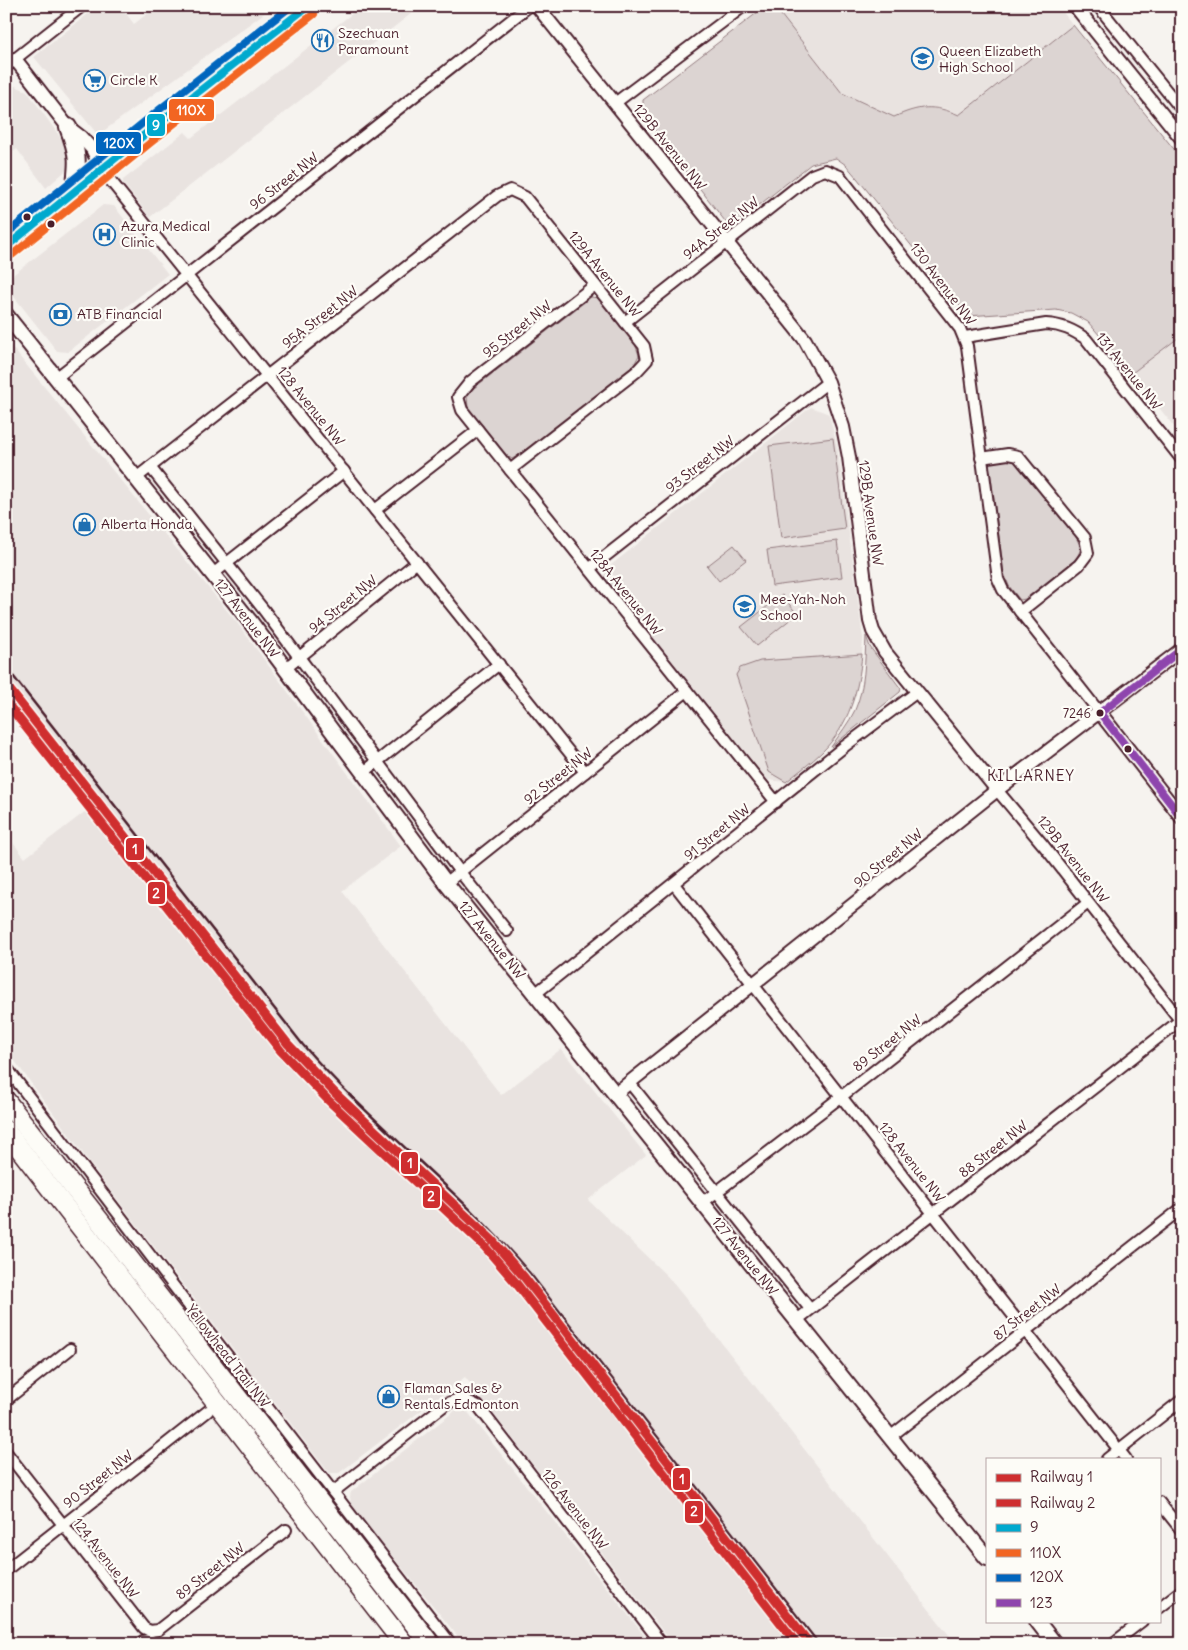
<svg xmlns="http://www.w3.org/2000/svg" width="1188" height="1650" font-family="Delius,sans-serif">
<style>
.built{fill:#e9e3e0}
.green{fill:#dcd4d2;stroke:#937a7e}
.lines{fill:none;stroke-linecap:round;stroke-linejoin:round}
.minor-casing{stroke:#4a1f2b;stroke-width:14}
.tertiary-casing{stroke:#4a1f2b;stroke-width:16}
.secondary-casing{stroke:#4a1f2b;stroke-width:18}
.primary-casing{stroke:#4a1f2b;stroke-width:20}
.motorway-casing{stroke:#4a1f2b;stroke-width:22}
.minor{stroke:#fdfcf7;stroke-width:10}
.tertiary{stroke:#fdfcf7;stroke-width:12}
.secondary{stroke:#fdfcf7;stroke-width:14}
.primary{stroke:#fdfcf7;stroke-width:16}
.motorway{stroke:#fdfcf7;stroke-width:19}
.rail{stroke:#4a1f2b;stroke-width:2.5}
.bus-1-casing{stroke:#fdfcf7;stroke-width:11}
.bus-2-casing{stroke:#fdfcf7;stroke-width:11}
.bus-3-casing{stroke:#fdfcf7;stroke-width:11}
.bus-4-casing{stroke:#fdfcf7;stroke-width:11}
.bus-1{stroke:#00a9ce;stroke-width:8}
.bus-2{stroke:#f26522;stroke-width:8}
.bus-3{stroke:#0065bd;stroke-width:8}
.bus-4{stroke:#8e44ad;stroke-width:8}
.rail-1-casing{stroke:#fdfcf7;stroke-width:12}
.rail-2-casing{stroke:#fdfcf7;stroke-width:12}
.rail-1{stroke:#cf2e2f;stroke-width:9}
.rail-2{stroke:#cf2e2f;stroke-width:9}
.bus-dot{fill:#4a1f2b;stroke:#fdfcf7;stroke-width:2}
.labels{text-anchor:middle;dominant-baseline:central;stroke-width:4.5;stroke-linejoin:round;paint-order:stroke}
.bus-label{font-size:13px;fill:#4a1f2b;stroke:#fdfcf7;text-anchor:end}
.poi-label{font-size:14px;fill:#4a1f2b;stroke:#fdfcf7;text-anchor:start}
.street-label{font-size:14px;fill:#4a1f2b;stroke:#fdfcf7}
.neighbourhood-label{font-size:15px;letter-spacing:1px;fill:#4a1f2b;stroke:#fdfcf7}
.line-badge{stroke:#fdfcf7;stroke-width:2}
.badge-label{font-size:14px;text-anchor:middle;font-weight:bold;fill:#fff}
</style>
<rect width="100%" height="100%" fill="#f6f3ef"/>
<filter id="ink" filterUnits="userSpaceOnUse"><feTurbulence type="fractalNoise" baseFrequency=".02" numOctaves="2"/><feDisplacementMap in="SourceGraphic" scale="10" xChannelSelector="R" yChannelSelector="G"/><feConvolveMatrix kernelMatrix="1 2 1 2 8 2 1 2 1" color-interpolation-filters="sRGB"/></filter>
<g filter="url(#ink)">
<g class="built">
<path d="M98 6H120L134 24 157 6H274L98 135 34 57Z"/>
<path d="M362 6H421L150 217 123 183V180L185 132 191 138Z"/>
<path d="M774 6H1058L1073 25 959 115 947 109 933 107 914 109 894 117 842 93Z"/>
<path d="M10 84 27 91 71 152V166L46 188 17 149 6 157V86Z"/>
<path d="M103 205 114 206 168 274 68 352 57 351 8 289 9 278Z"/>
<path d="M1182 335V437L1132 373Z"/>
<path d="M6 340 238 624 401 846 342 891 501 1095 561 1049 646 1155 588 1200 668 1277 720 1341 956 1644H673L465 1377 339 1473H329L104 1182 6 1049V834L25 858 86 811 6 709Z"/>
<path d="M811 407 829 414 838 450 863 639 862 654 857 689 853 703 844 722 823 752 786 782 768 780 604 576 606 569Z"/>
<path d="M456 1410 467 1411 651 1644H464L351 1505 350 1496 351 1492Z"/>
</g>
<g class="green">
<path d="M766 6H774L842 93 894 117C919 106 933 104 959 115L1073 25 1182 159V335L1132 373 1088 322 1071 313 1056 310 968 316 857 178 846 165 836 158 811 164 734 225H728L643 115V100Z"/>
<path d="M591 297 598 298 635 344 639 355 634 365 517 456 512 459 507 456 468 408 467 396 474 388Z"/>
<path d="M833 438 845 529 781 538 769 446Z"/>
<path d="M1009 460 1015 462 1076 537 1081 548 1077 558 1025 599 1020 600 1009 586 1004 573 989 464 992 461Z"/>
<path d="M837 541 842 577 772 586 767 550Z"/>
<path d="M734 545 746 560 719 581 707 566Z"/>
<path d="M782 595 797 614 757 646 741 627Z"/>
<path d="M866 636 870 647 901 689 900 692 831 747C839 735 849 723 855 710 865 687 865 661 866 636Z"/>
<path d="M862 654C859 689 849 726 822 752 811 763 798 772 786 782L769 772 736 675 740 668 760 661Z"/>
</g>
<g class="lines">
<defs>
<g id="minor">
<path d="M1098 6 1182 110"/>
<path d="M15 59 82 6"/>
<path d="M615 103 744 6"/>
<path d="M102 170 585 772"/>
<path d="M595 285 470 382 458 397 462 410 776 802"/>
<path d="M625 322 812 175 825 170 840 176 960 329 967 346 998 579 1003 590 1100 713"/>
<path d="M965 337 1046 324C1062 325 1073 330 1086 339L1182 460"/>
<path d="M56 378 529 6"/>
<path d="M981 458 1008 454 1018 456 1085 538 1088 553 1079 565 1020 612"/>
<path d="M150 467 263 609 460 872 507 931"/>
<path d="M136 478 497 196 510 190 525 197 644 346 647 360 636 372 510 470"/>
<path d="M375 510 478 430"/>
<path d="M589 569 828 382"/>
<path d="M213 574 344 471"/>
<path d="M286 668 417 562"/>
<path d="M363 773 499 664"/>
<path d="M997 790 1044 846 1180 1020"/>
<path d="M446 883 687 691"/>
<path d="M674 884 1126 1459"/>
<path d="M535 994 845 746 917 692"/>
<path d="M6 1067 192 1310 451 1644"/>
<path d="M629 1082 810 1309"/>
<path d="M702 1203 842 1096 1088 903"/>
<path d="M797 1320 1182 1019"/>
<path d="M6 1400 70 1349"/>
<path d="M890 1437 1182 1208"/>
<path d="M6 1452 144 1628 150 1631 158 1630 286 1530"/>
<path d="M1107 1459 1182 1400"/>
<path d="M333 1492 446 1404 461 1398 478 1406 662 1644"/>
<path d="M1159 1502 1182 1531"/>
<path d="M6 1570 208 1411"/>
<path d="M1159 1608 1182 1590"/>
<path d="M140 1644 143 1641 150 1640 156 1644"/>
<path d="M1112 1644 1142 1621"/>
</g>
<g id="tertiary">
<path d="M537 6 805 340 828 382 843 427 849 457 870 621 873 631 885 652 997 790"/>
<path d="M1075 6 1182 139"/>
<path d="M6 65 15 59 68 127 81 137 92 149 102 170"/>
<path d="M1100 713 1182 818"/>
<path d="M615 1094 997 790 1182 649"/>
</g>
<g id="secondary">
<path d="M6 315 249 620 446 883 987 1558"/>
<path d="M1037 1621 1055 1644"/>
</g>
<g id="primary">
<path d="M68 127C79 155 78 162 74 192"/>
<path d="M6 247 165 118 308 6"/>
</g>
<g id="motorway">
<path d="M6 1101 430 1644"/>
<path d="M6 1131 404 1644"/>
</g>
</defs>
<use href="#minor" class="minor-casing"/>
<use href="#tertiary" class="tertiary-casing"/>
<use href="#secondary" class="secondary-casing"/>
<use href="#primary" class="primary-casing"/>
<use href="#motorway" class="motorway-casing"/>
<use href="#minor" class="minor"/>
<use href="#tertiary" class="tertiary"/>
<use href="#secondary" class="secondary"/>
<use href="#primary" class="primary"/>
<use href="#motorway" class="motorway"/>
<path class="rail" d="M6 667 303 1045C374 1127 462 1192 532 1276L819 1644"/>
<defs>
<path id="bus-1" d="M6 247 165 118 308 6"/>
<path id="bus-2" d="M12 255 171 126 314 14"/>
<path id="bus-3" d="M6 234 159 110 291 6"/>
<g id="bus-4">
<path d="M1100 713 1182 818"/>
<path d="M1100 713 1182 649"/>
</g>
</defs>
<use href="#bus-1" class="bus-1-casing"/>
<use href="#bus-2" class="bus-2-casing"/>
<use href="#bus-3" class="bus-3-casing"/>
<use href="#bus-4" class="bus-4-casing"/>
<use href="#bus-1" class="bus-1"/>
<use href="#bus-2" class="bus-2"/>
<use href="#bus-3" class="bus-3"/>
<use href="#bus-4" class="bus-4"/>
<defs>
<path id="rail-1" d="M6 685 288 1044 335 1093 492 1240 524 1277 810 1644"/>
<path id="rail-2" d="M6 702 281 1051 328 1100 485 1247 516 1283 797 1644"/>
</defs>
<use href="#rail-1" class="rail-1-casing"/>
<use href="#rail-2" class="rail-2-casing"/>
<use href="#rail-1" class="rail-1"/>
<use href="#rail-2" class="rail-2"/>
</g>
</g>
<defs>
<symbol id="restaurant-ring" viewBox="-11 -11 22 22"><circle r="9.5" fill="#fdfcf7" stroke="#1f6fb2" stroke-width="1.5"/><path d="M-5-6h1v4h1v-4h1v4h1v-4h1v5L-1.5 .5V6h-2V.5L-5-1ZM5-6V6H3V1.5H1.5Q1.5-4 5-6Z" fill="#1f6fb2"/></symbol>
<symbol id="school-ring" viewBox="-11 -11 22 22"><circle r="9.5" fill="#fdfcf7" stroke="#1f6fb2" stroke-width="1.5"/><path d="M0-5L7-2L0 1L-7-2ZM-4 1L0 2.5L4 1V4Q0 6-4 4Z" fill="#1f6fb2"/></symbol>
<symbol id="supermarket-ring" viewBox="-11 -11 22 22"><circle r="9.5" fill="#fdfcf7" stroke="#1f6fb2" stroke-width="1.5"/><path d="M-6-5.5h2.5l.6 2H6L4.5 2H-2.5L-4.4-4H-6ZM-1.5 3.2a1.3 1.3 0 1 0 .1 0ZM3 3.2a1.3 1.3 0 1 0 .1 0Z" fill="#1f6fb2"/></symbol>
<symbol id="hospital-ring" viewBox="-11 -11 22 22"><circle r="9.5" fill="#fdfcf7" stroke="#1f6fb2" stroke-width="1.5"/><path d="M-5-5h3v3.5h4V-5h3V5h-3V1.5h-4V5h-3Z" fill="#1f6fb2"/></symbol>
<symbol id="bank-ring" viewBox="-11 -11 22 22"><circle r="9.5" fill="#fdfcf7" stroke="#1f6fb2" stroke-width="1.5"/><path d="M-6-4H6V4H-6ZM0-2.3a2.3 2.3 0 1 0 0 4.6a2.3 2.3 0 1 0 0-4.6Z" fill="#1f6fb2"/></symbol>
<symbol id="shop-ring" viewBox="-11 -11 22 22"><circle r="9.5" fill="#fdfcf7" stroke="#1f6fb2" stroke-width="1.5"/><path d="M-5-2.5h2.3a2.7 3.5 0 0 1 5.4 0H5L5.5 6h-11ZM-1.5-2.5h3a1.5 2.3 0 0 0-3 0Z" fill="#1f6fb2"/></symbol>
</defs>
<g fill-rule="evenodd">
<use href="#restaurant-ring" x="310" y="28" width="25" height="25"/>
<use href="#school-ring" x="910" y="46" width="25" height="25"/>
<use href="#supermarket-ring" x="82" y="68" width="25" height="25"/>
<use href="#hospital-ring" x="92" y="222" width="25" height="25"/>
<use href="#bank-ring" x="48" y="302" width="25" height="25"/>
<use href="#shop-ring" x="72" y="512" width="25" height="25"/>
<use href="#school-ring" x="732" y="594" width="25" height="25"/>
<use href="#shop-ring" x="376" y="1384" width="25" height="25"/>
</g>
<g class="bus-dot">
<circle cx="27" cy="217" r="4.5"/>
<circle cx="51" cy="224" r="4.5"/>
<circle cx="1100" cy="713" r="4.5"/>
<circle cx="1128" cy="749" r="4.5"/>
</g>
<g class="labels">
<g class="bus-label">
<text x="1091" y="713">7246</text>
</g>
<g class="poi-label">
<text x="338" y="33">Szechuan<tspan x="338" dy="16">Paramount</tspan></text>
<text x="939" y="51">Queen Elizabeth<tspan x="939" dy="16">High School</tspan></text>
<text x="110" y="80">Circle K</text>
<text x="121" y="226">Azura Medical<tspan x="121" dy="16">Clinic</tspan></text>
<text x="77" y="314">ATB Financial</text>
<text x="101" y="524">Alberta Honda</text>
<text x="760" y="599">Mee-Yah-Noh<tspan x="760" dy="16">School</tspan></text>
<text x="404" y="1388">Flaman Sales &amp;<tspan x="404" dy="16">Rentals Edmonton</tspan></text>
</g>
<g class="street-label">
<text transform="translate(670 147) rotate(51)">129B Avenue NW</text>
<text transform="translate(284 181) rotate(-38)">96 Street NW</text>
<text transform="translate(721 228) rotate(-38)">94A Street NW</text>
<text transform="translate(605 274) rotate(51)">129A Avenue NW</text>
<text transform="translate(943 284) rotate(53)">130 Avenue NW</text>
<text transform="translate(320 317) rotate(-38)">95A Street NW</text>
<text transform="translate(517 329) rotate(-38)">95 Street NW</text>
<text transform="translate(1129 371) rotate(51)">131 Avenue NW</text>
<text transform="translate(311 406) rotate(51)">128 Avenue NW</text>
<text transform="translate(700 464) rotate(-38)">93 Street NW</text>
<text transform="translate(871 513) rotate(82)">129B Avenue NW</text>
<text transform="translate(626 592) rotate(51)">128A Avenue NW</text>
<text transform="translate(343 604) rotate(-39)">94 Street NW</text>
<text transform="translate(247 618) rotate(52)">127 Avenue NW</text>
<text transform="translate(558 776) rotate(-38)">92 Street NW</text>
<text transform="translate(717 832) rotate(-39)">91 Street NW</text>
<text transform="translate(888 858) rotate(-39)">90 Street NW</text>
<text transform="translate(1073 859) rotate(52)">129B Avenue NW</text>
<text transform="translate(492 940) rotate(51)">127 Avenue NW</text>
<text transform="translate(887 1043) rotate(-38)">89 Street NW</text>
<text transform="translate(993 1149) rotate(-38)">88 Street NW</text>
<text transform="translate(912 1162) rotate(52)">128 Avenue NW</text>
<text transform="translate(745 1256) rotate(51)">127 Avenue NW</text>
<text transform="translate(1027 1312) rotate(-38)">87 Street NW</text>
<text transform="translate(228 1356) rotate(52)">Yellowhead Trail NW</text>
<text transform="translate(98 1479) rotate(-38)">90 Street NW</text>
<text transform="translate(575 1509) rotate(52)">126 Avenue NW</text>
<text transform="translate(106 1558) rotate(52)">124 Avenue NW</text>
<text transform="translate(210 1571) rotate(-38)">89 Street NW</text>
</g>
<g class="neighbourhood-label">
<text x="1031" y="775">KILLARNEY</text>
</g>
</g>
<g class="line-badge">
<rect x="168" y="98" width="47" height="24" rx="5" fill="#f26522"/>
<rect x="146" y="113" width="20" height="24" rx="5" fill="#00a9ce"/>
<rect x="95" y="131" width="47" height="24" rx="5" fill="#0065bd"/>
<rect x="125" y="837" width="20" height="24" rx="5" fill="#cf2e2f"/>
<rect x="147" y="881" width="19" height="24" rx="5" fill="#cf2e2f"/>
<rect x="400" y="1151" width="19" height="24" rx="5" fill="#cf2e2f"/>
<rect x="422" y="1185" width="19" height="24" rx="5" fill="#cf2e2f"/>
<rect x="672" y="1467" width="19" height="24" rx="5" fill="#cf2e2f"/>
<rect x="684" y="1500" width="20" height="24" rx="5" fill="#cf2e2f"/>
</g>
<g class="badge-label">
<text x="191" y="115">110X</text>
<text x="156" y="130">9</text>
<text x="119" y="148">120X</text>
<text x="135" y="854">1</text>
<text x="156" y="898">2</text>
<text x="410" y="1168">1</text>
<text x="431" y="1201">2</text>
<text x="682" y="1484">1</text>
<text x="694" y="1516">2</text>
</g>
<rect width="1188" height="1650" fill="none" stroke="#fdfcf7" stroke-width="25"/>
<rect x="12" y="12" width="1163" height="1625" fill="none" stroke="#4a1f2b" stroke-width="2" filter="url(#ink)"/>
<rect x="986" y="1458" width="175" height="165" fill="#fdfcf7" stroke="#b5a4a5"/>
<rect x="996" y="1474" width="25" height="8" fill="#cf2e2f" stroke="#b5a4a5"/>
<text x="1030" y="1482" font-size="15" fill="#4a1f2b">Railway 1</text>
<rect x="996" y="1499" width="25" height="8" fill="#cf2e2f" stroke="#b5a4a5"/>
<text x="1030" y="1508" font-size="15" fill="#4a1f2b">Railway 2</text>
<rect x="996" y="1524" width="25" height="8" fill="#00a9ce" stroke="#b5a4a5"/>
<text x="1030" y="1532" font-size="15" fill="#4a1f2b">9</text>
<rect x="996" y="1549" width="25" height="8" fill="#f26522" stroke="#b5a4a5"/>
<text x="1030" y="1558" font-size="15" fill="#4a1f2b">110X</text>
<rect x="996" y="1574" width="25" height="8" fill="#0065bd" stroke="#b5a4a5"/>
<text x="1030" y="1582" font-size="15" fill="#4a1f2b">120X</text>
<rect x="996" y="1599" width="25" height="8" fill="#8e44ad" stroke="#b5a4a5"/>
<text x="1030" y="1608" font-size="15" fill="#4a1f2b">123</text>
</svg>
